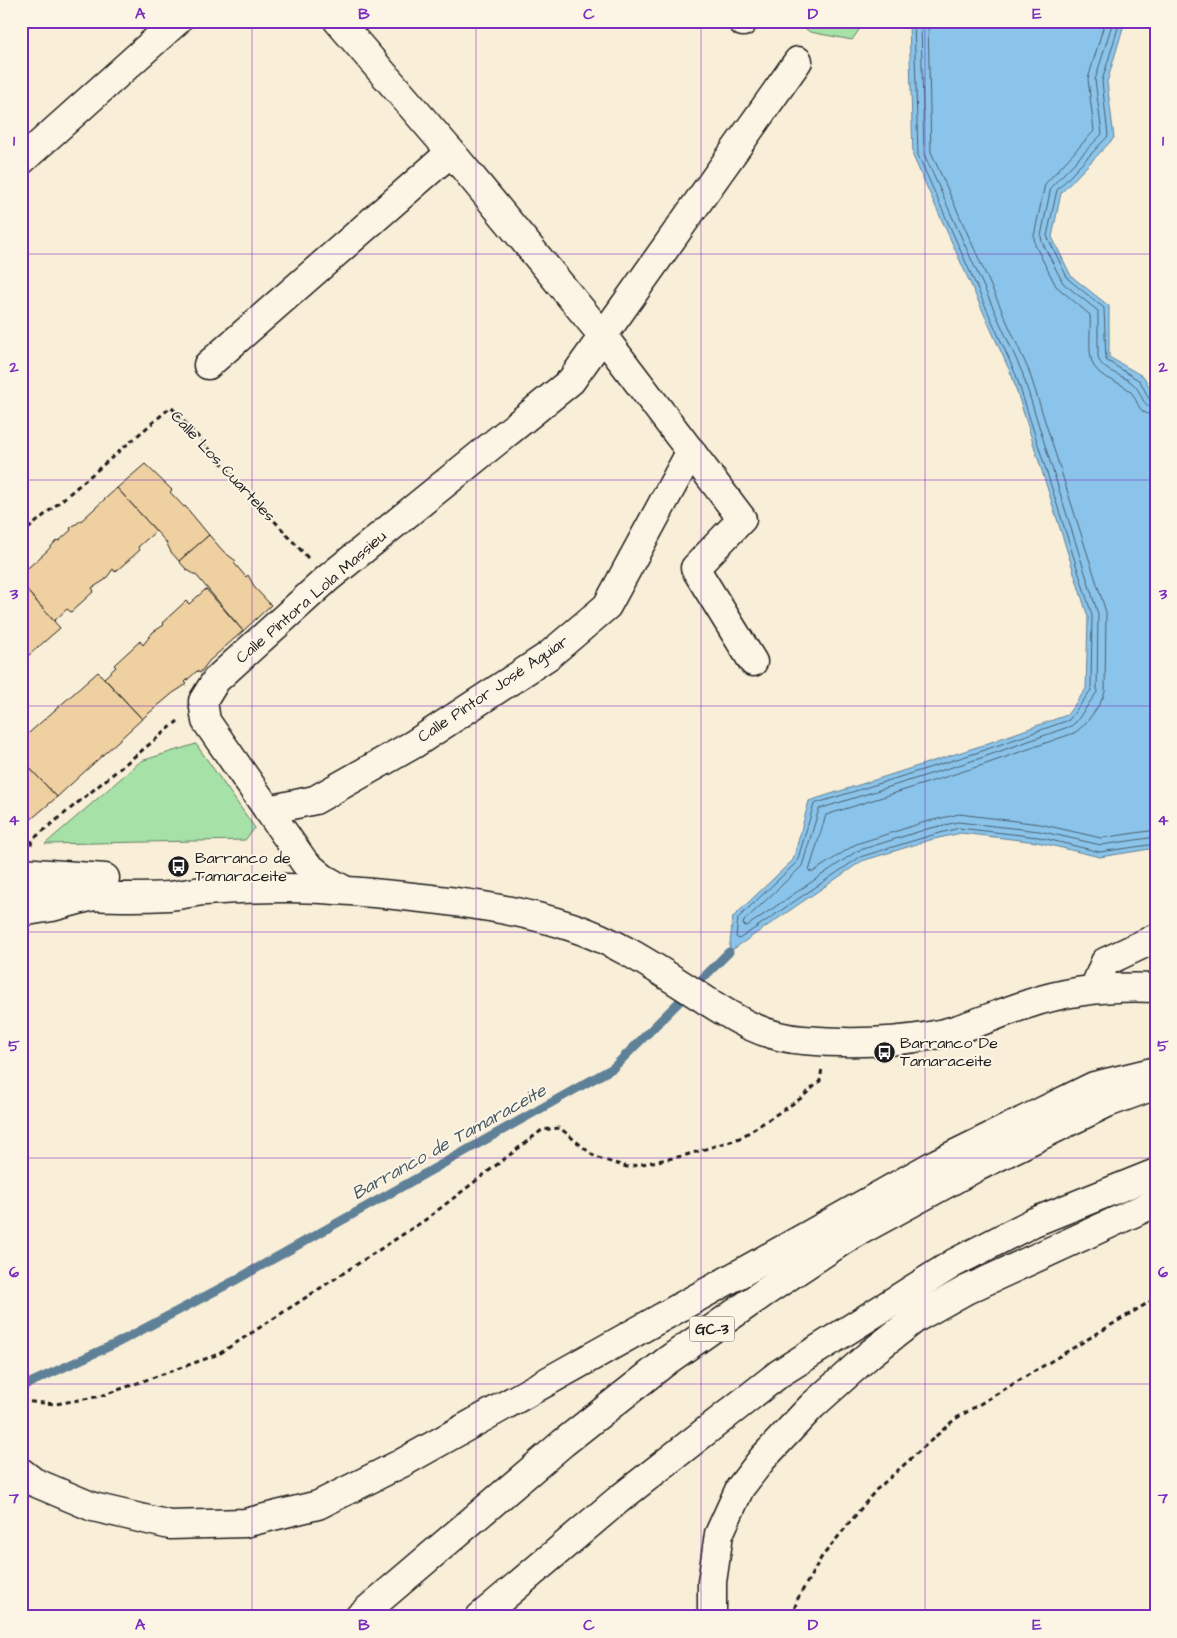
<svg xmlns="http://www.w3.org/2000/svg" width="1177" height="1638" font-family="'Architects Daughter',sans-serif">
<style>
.green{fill:#a6e1a7;stroke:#617e62}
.water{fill:#8bc4ea;stroke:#5f8198}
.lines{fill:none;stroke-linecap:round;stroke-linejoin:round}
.shore{stroke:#485f6e;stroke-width:1}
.stream{stroke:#5f8198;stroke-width:9}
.building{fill:#eed0a1;stroke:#1c1c1c}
.minor-casing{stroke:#1c1c1c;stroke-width:31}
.major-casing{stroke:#1c1c1c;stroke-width:31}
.highway-casing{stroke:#1c1c1c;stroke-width:31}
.path{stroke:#1c1c1c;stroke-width:3;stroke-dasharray:5 4;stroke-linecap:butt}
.minor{stroke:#fcf5e5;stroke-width:28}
.major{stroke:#fcf5e5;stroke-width:28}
.highway{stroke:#fcf5e5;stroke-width:28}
.grid{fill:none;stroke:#7b2cbf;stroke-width:1;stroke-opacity:0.55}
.labels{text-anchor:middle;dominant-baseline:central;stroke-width:4;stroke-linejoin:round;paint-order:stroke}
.shield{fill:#fcf5e5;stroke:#5f5d58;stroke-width:1}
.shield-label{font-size:15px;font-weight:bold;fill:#1c1c1c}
.street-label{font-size:16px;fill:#1c1c1c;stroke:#fcf5e5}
.poi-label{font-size:16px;fill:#1c1c1c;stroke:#fcf5e5;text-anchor:start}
.water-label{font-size:18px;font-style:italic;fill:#435764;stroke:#fcf5e5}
.neatline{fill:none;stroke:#7b2cbf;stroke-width:2}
.grid-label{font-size:16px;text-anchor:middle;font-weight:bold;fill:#7b2cbf}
</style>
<rect width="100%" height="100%" fill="#f9eed7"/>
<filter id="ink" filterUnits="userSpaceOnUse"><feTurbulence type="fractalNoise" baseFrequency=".02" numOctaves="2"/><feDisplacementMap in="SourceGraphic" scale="10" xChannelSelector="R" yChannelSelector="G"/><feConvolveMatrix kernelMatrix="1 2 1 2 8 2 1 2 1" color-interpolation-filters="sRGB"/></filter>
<g filter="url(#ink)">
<g class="green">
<path d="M795 21H865L852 40 810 32Z"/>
<path d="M196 744 255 828 245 840 45 844 141 761Z"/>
</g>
<path class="water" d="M912 21H1125L1107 82 1114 138 1061 193 1052 237 1071 276 1109 306V357L1144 377 1156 400V848L1100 857 1037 842 961 833 930 840 862 861 729 952 733 917 793 860 809 801 977 747 1067 715 1086 689 1088 617 1012 376 913 156 909 24Z"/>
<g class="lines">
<g class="shore">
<path d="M914 21 918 155 1016 375 1092 615 1091 690 1069 720 979 752 814 804 797 862 738 918 736 937 739 939 860 857 929 836 959 828 1038 837 1100 852 1156 844"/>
<path d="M921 21 924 154 1022 372 1098 614 1097 692 1076 722 1071 726 981 758 819 809 802 866 744 921 743 925 747 926 857 851 927 829 958 822 1039 831 1101 845 1156 837"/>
<path d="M928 21 931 152 1029 371 1106 612 1105 692C1102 703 1085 727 1074 733L983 765 826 815 809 871 813 872 856 844 925 822 959 814 1040 824 1101 838 1156 830"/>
<path d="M1105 21 1088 79 1094 131 1045 184 1034 236 1035 245 1056 286 1090 315C1091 329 1088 350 1092 362 1097 378 1118 380 1129 390 1140 400 1135 415 1156 415"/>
<path d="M1113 21 1095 80 1102 134 1051 187 1041 236 1042 242 1063 283 1098 311V357C1102 373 1125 374 1135 386 1143 394 1141 407 1156 408"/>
<path d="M1120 21 1102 81 1108 136 1057 190 1047 236 1068 279 1104 308 1106 360 1140 381 1149 399 1156 401"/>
</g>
<path class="stream" d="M21 1387 117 1343 234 1281 613 1068 729 952"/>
</g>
<g class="building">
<path d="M145 464 172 490 170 492 184 507 185 506 209 535 179 561 171 552 166 542 117 488Z"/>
<path d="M117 488 156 531 138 547 140 550 115 572 113 569 105 580 92 588 94 591 71 612 67 609 54 621 21 584V574L47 551 57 540 59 541 71 530 70 528 82 520Z"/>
<path d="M209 535 224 552 236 561 234 563 246 577 248 575 255 588 271 605 243 631 197 576 186 569 179 561Z"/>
<path d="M21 584 60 628 21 662Z"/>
<path d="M206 589 243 631 209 661 200 673 197 671 185 682 187 684 173 693 142 719 104 678 116 667 114 665 140 641 143 645 153 632 164 625 162 623 186 601 189 604Z"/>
<path d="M98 672 142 719 57 797 21 759V740Z"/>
<path d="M21 759 57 797 21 828Z"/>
</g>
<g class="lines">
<defs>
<g id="minor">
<path d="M338 21 451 152 603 336 742 519 695 568 753 662"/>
<path d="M742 21 743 22"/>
<path d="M21 161 177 21"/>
<path d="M208 365 451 152"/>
<path d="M268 810 315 800 414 744 548 656 607 606 691 451"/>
<path d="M344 890 323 878 305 863 206 721 203 701 216 680 327 579 571 381 798 61"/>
<path d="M1094 989 1105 962 1156 938"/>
</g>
<g id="major">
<path d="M21 872 105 878"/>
<path d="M21 893C70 895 120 899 169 896 181 895 192 892 204 891 231 889 259 888 286 888 326 888 365 892 404 896 461 902 518 909 572 927 618 942 657 969 696 994 731 1016 760 1037 803 1040 846 1044 902 1043 944 1033 973 1026 999 1013 1028 1004 1069 990 1112 986 1156 988"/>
</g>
<g id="highway">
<path d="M21 912 52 907 93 896"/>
<path d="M21 1472 34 1482 93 1507 170 1525 245 1523 318 1505 402 1463 937 1163 1094 1086 1156 1071"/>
<path d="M359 1617 563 1443 668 1360 765 1292 845 1239 977 1167 1107 1103 1145 1089"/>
<path d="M480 1617 618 1500 780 1373 954 1263 1034 1222 1156 1173"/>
<path d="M712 1617V1582L719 1534 740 1488 763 1458 812 1406 870 1354 916 1318 966 1290 1142 1209 1156 1202"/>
</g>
</defs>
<use href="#minor" class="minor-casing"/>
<use href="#major" class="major-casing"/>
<use href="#highway" class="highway-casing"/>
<g class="path">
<path d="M21 535 171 407 308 558"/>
<path d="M31 845 32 840 178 721"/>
<path d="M21 1401 56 1404 101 1396 219 1354 425 1220 542 1130 560 1128 595 1157 627 1167 683 1156 740 1138 800 1099 820 1081 822 1068"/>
<path d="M792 1617 797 1600 821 1558 876 1490 955 1419 1156 1298"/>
</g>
<use href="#minor" class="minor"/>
<use href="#major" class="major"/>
<use href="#highway" class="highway"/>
</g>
</g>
<path class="grid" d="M252 21V1617M476 21V1617M701 21V1617M925 21V1617M21 254H1156M21 480H1156M21 706H1156M21 932H1156M21 1158H1156M21 1384H1156"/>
<defs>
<symbol id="bus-disc" viewBox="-11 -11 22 22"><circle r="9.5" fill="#1c1c1c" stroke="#fcf5e5"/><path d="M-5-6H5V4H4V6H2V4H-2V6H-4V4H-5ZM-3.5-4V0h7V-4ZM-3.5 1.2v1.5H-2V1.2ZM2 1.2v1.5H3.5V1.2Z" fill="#fff"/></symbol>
</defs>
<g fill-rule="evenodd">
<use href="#bus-disc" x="166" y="854" width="25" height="25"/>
<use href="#bus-disc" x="872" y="1040" width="25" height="25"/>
</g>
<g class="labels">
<rect class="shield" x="689.5" y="1316.5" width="45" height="25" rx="4"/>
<g class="shield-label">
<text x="712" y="1329">GC-3</text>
</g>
<g class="street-label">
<text transform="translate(223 466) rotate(47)">Calle Los Cuarteles</text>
<text transform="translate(311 597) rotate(-41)">Calle Pintora Lola Massieu</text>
<text transform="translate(493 689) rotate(-34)">Calle Pintor José Aguiar</text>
</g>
<g class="poi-label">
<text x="195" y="858">Barranco de<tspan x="195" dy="18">Tamaraceite</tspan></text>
<text x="900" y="1043">Barranco De<tspan x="900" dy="18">Tamaraceite</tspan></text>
</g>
<g class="water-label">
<text transform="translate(449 1142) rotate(-29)">Barranco de Tamaraceite</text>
</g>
</g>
<rect width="1177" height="1638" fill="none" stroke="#fcf5e5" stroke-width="55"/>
<rect x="28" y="28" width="1122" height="1582" class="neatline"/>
<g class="grid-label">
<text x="140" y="19">A</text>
<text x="364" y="19">B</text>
<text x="589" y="19">C</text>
<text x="813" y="19">D</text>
<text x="1037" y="19">E</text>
<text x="14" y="146">1</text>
<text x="1163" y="146">1</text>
<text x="14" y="372">2</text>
<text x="1163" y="372">2</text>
<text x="14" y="599">3</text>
<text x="1163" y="599">3</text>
<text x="14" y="825">4</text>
<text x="1163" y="825">4</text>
<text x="14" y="1051">5</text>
<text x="1163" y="1051">5</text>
<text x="14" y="1277">6</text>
<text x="1163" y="1277">6</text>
<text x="14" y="1503">7</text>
<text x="1163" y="1503">7</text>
<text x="140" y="1630">A</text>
<text x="364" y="1630">B</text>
<text x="589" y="1630">C</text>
<text x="813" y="1630">D</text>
<text x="1037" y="1630">E</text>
</g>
</svg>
